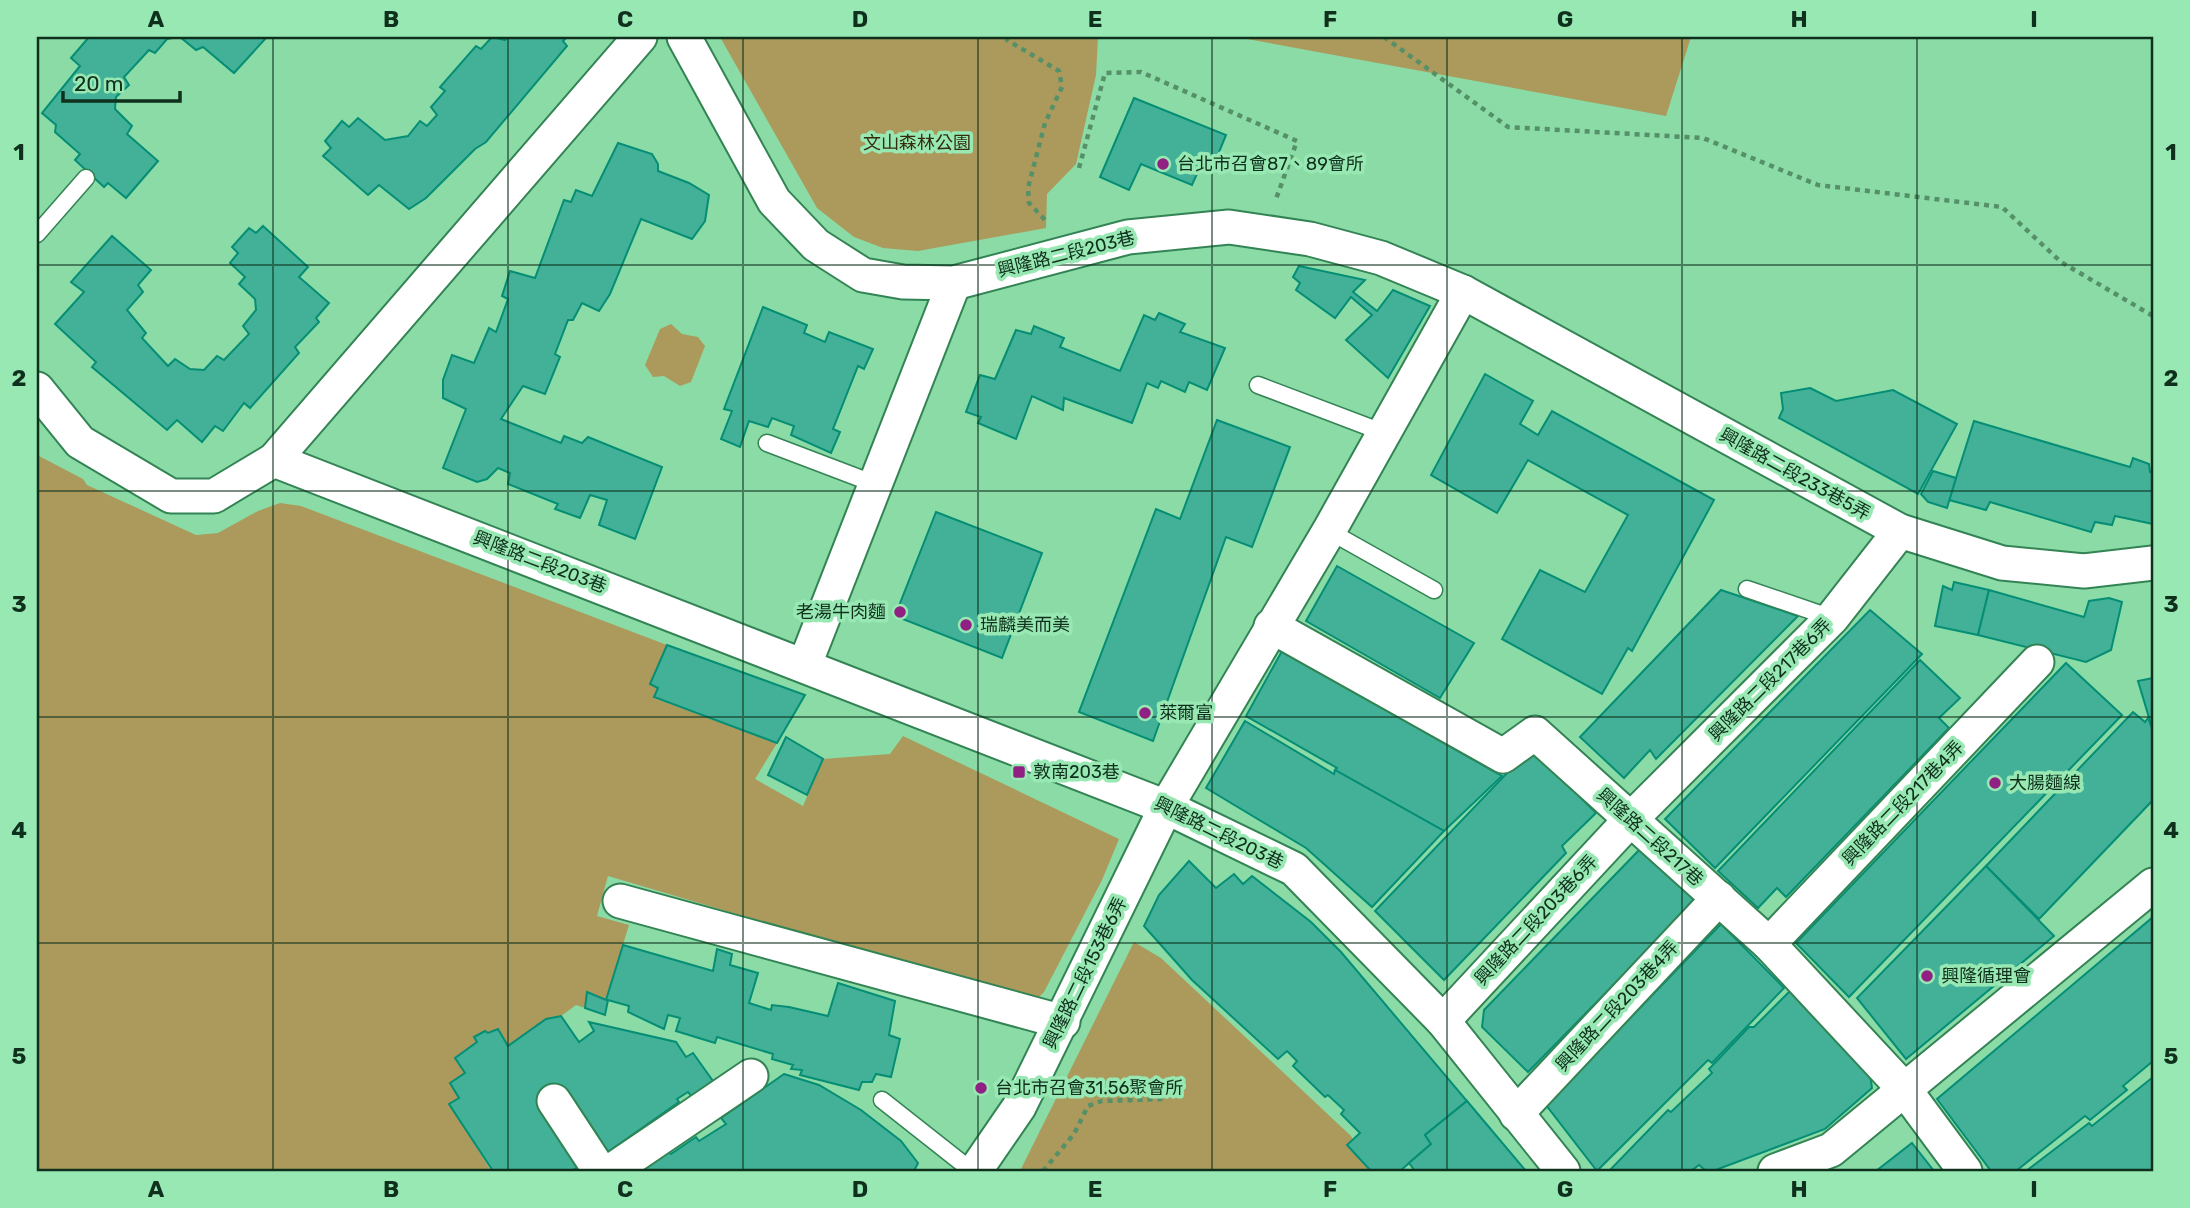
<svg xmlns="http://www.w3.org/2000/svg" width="2190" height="1208" font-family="Rubik,'Noto Sans TC',sans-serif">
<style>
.green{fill:#ab9a5c}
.building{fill:#42b197;stroke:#058e75;stroke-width:2}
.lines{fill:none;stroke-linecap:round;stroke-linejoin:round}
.service-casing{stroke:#338454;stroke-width:19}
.minor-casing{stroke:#338454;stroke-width:37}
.path{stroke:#559069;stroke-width:4.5;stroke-dasharray:5 5;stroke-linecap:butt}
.service{stroke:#fff;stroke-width:16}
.minor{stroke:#fff;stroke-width:33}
.grid{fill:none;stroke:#0f301c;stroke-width:2;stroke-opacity:0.55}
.poi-dot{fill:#902081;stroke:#98e8b3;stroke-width:2.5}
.labels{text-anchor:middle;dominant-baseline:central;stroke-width:7;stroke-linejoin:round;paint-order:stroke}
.park-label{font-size:18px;fill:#352c0e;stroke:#98e8b3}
.poi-label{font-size:18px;fill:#0f301c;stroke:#98e8b3;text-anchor:start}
.street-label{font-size:18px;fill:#0f301c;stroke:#98e8b3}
.neatline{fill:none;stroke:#0f301c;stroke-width:2.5}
.grid-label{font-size:23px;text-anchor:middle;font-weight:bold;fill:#0f301c}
</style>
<rect width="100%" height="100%" fill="#8bdba6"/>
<g class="green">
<path d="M720 37H1098L1096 75 1076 164 1047 194 1046 228 918 251 883 248 854 237 817 208Z"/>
<path d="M1236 37H1691L1666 116Z"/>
<path d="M671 324 682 334 698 337 705 346 691 382 680 386 664 376 653 377 645 365 660 329Z"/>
<path d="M37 455 83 479 87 485 196 535 218 533 258 511 280 503 301 506 667 645 650 684 658 688 654 698 777 743 755 779 803 806 823 759 890 754 903 736 1119 839 1102 880 1044 992 1036 1000 966 982 608 876 597 916 629 925 606 1000 587 992 585 1008 576 1005 561 1016 546 1019 508 1046 498 1029 488 1033 485 1031 474 1036 477 1042 455 1058 465 1073 450 1083 459 1098 450 1104 491 1171H37Z"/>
<path d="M1134 942 1161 958 1351 1136 1372 1171H1020Z"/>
</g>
<g class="building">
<path d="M89 37H178L167 39 155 53 149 50 124 77 129 85 116 97 115 109 132 126 127 134 158 161 126 198 108 183 104 187 75 160 80 154 55 132 56 125 42 113 80 66 71 58Z"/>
<path d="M180 37H265L266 38 234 73 203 47 196 50Z"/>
<path d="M492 37 505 40 507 37H567L563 41 567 46 486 142 475 149 426 198 409 209 379 185 368 195 323 156 331 148 325 141 342 121 349 127 358 118 385 140 408 136 420 121 427 126 437 115 431 107 445 91 440 87 476 46 481 49Z"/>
<path d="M1134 98 1226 135 1215 162 1204 158 1192 185 1141 164 1129 190 1100 177Z"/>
<path d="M618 143 652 154 658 164V171L689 183 709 195 705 221 692 239 641 219 610 294 599 311 582 303 573 320H568L555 354 560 357 545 394 523 386 501 419 561 443 564 436 582 443 588 437 662 467 635 539 599 525 607 500 590 495 580 518 555 509 558 504 508 484 510 473 498 468 487 479 477 482 443 468 466 409 443 398V380L452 355 474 363 489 328 496 332 508 299 502 296 510 271 535 278 564 200 571 202 576 190 592 196Z"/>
<path d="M263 226 308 267 299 277 329 303 316 318 319 322 295 347 299 353 250 408 244 403 223 431 215 426 202 442 177 420 167 430 92 367 96 362 55 324 84 292 71 282 112 236 151 270 138 285 143 292 127 310 146 333 142 338 168 366 175 359 190 369 204 370 217 356 224 360 249 334 243 326 256 310 255 299 239 284 245 277 230 263 238 253 232 247 249 228 256 233Z"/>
<path d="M1299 266 1365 280 1353 292 1377 311 1393 290 1430 306 1388 378 1346 340 1372 315 1351 297 1335 318 1296 290 1300 283 1293 277Z"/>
<path d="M763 307 807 325 804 333 825 342 829 332 873 349 864 369 858 366 833 429 840 432 831 453 791 435 794 426 772 418 768 427 749 421 740 447 721 439 732 411 724 409Z"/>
<path d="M1159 313 1185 324 1180 332 1225 348 1207 390 1189 382 1185 392 1161 381 1158 388 1147 383 1132 423 1064 398 1063 410 1032 396 1016 439 978 423 981 417 966 412 980 375 995 379 1016 330 1031 334 1034 326 1064 338 1060 347 1120 371 1144 315 1155 320Z"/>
<path d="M1485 374 1533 401 1520 424 1538 435 1552 411 1714 500 1632 651 1628 648 1602 694 1502 639 1540 570 1585 592 1628 515 1528 460 1497 513 1431 475Z"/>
<path d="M1810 388 1836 401 1893 390 1957 424 1918 494 1779 418 1783 409 1781 393Z"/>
<path d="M1217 420 1290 447 1252 547 1226 537 1153 741 1079 712 1156 509 1180 519Z"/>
<path d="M1974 421 2130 467 2133 458 2149 464 2150 472 2153 473V524L2115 516 2112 525 2095 522 2091 532 1990 502 1986 510 1949 500Z"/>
<path d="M1933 471 1956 478 1947 508 1928 502 1921 494Z"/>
<path d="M936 512 1042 553 1002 658 895 616Z"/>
<path d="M1337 566 1474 643 1440 698 1306 621Z"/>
<path d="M1954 582 1989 590 1978 635 1935 626 1943 586 1952 590Z"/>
<path d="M1721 590 1798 616 1656 759 1650 750 1624 778 1580 737Z"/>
<path d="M1989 590 2084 617 2089 601 2109 598 2122 602 2111 650 2086 662 1978 635Z"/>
<path d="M1870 610 1922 654 1715 868 1665 819Z"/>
<path d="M667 645 805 695 777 743 654 697 658 688 650 684Z"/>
<path d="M1282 651 1502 776 1444 831 1335 770 1337 768 1246 716Z"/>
<path d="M1920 660 1960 698 1939 718 1949 728 1786 897 1777 888 1758 908 1718 871Z"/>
<path d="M2066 663 2122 715 1849 997 1796 943Z"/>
<path d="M2153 678V731L2138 681Z"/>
<path d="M2133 712 2145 722 2148 718 2153 731V800L2039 919 1986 866Z"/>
<path d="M1245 721 1334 774 1335 770 1444 831 1372 907 1306 848 1206 788Z"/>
<path d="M786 737 823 759 807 795 768 775Z"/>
<path d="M1531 748 1596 813 1562 846 1566 853 1444 980 1375 911Z"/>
<path d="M1643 846 1697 900 1528 1072 1482 1027 1484 1010Z"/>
<path d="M1189 861 1216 888 1234 874 1243 884 1252 876 1311 922 1341 952 1467 1101 1425 1135 1431 1144 1400 1171H1371L1347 1145 1360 1133 1341 1114 1344 1110 1328 1095 1325 1097 1293 1066 1297 1061 1287 1051 1278 1059 1192 980 1144 926 1159 895Z"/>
<path d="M1986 866 2054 936 1906 1059 1857 998Z"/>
<path d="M2153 917V1061L2123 1086 2127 1090 2090 1120 2085 1116 2016 1171H1991L1937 1099Z"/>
<path d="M1721 924 1784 988 1712 1063 1708 1060 1597 1171 1546 1105Z"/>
<path d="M623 945 713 971 717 949 732 954 730 965 758 973 749 1003 771 1010 772 1005 789 1007 828 1016 838 983 895 1001 889 1035 900 1039 891 1077 876 1074 872 1082H862L859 1090 800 1075 802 1070 791 1069 793 1065 772 1059 773 1054 717 1037 715 1043 676 1031 680 1018 668 1015 664 1029 628 1012 629 1006 608 1000 605 1015 585 1008 587 992 606 1000Z"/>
<path d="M1790 991 1870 1074 1872 1088 1825 1129 1713 1171H1706L1699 1165 1691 1171H1609L1668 1110 1671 1112 1712 1073 1709 1069 1749 1027H1754Z"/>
<path d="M561 1016 579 1042 594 1031 589 1022 676 1042 686 1057 693 1053 713 1081 692 1097 688 1092 677 1099 679 1102 605 1154 571 1171H493L449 1104 459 1098 450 1083 465 1073 455 1058 477 1042 474 1037 485 1031 488 1033 498 1029 508 1046 546 1019Z"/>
<path d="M784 1074 819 1085 861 1110 901 1141 918 1163 914 1171H635L666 1150 671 1154 696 1137 699 1141 726 1124 721 1118Z"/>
<path d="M2153 1077V1171H2026L2089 1123 2092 1126Z"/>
<path d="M1467 1101 1526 1171H1415L1409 1163 1431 1144 1425 1135Z"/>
<path d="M1912 1143 1934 1171H1876Z"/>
</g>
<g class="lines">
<defs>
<g id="service">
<path d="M37 234 86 178"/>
<path d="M1258 385 1382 432"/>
<path d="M767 443 875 484"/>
<path d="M1329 531 1434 590"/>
<path d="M1747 589 1832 618"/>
<path d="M882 1100 972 1171"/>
</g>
<g id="minor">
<path d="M684 37 774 201 816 245 863 275 903 282 954 283 1128 237 1229 227 1310 239 1381 258 1463 292 1900 531 2002 563 2084 571 2153 563"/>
<path d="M37 389 80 442 171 496H214L274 460 1166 807 1294 869 1443 1021 1563 1171"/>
<path d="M274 460 640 37"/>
<path d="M1271 626 1503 756 1535 733 1769 944 1905 1090 1965 1171"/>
<path d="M805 664 954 283"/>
<path d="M620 901 1063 1022"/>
<path d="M1769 944 2037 662"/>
<path d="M1443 1021 1630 820 1832 618 1900 531"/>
<path d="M554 1101 600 1171"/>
<path d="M1516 1114 1719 898"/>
<path d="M611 1171 751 1076"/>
<path d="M975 1171 1019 1107 1166 807 1329 531 1463 292"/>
<path d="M1775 1171 1831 1150 2153 885"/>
</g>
</defs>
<use href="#service" class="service-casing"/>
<use href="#minor" class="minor-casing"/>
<g class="path">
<path d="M1008 37 1007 40 1059 71 1062 87 1045 123 1028 188 1029 203 1046 221"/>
<path d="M1384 37 1508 127 1703 138 1818 185 2002 207 2061 262 2153 316"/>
<path d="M1079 168 1105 73 1141 72 1297 141 1276 199"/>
<path d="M1043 1171 1074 1134 1088 1106 1102 1101 1163 1099"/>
</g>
<use href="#service" class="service"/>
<use href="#minor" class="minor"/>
</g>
<path class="grid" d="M273 37V1171M508 37V1171M743 37V1171M978 37V1171M1212 37V1171M1447 37V1171M1682 37V1171M1917 37V1171M37 265H2153M37 491H2153M37 717H2153M37 943H2153"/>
<g class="poi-dot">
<circle cx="1163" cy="164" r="7"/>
<circle cx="900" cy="612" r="7"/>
<circle cx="966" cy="625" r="7"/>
<circle cx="1145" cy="713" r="7"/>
<rect x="1012" y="765" width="14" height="14" rx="3.5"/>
<circle cx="1995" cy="783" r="7"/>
<circle cx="1927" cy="976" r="7"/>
<circle cx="981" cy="1088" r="7"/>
</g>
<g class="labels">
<g class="park-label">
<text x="917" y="143">文山森林公園</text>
</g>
<g class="poi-label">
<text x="1177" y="164">台北市召會87、89會所</text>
<text x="886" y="612" text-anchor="end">老湯牛肉麵</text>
<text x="980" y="625">瑞麟美而美</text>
<text x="1159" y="713">萊爾富</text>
<text x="1033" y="772">敦南203巷</text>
<text x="2009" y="783">大腸麵線</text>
<text x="1941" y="976">興隆循理會</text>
<text x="995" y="1088">台北市召會31.56聚會所</text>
</g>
<g class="street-label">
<text transform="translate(1066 254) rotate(-14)">興隆路二段203巷</text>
<text transform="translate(1795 474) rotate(29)">興隆路二段233巷5弄</text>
<text transform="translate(540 562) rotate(21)">興隆路二段203巷</text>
<text transform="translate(1770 680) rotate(-45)">興隆路二段217巷6弄</text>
<text transform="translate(1903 803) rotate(-46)">興隆路二段217巷4弄</text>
<text transform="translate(1219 833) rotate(26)">興隆路二段203巷</text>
<text transform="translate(1650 837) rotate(42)">興隆路二段217巷</text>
<text transform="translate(1536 920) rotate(-47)">興隆路二段203巷6弄</text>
<text transform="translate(1085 973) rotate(-64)">興隆路二段153巷6弄</text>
<text transform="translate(1617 1006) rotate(-47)">興隆路二段203巷4弄</text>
</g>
</g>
<rect width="2190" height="1208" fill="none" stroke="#98e8b3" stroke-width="77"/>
<path d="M63 91v10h117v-10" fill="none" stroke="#0f301c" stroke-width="3.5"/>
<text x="74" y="91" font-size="21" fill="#0f301c" stroke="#98e8b3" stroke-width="5" paint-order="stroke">20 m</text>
<rect x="38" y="38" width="2114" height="1132" class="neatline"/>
<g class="grid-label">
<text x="156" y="27">A</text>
<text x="391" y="27">B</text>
<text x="625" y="27">C</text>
<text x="860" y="27">D</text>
<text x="1095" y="27">E</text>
<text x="1330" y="27">F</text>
<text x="1565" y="27">G</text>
<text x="1799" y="27">H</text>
<text x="2034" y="27">I</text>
<text x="19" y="160">1</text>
<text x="2171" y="160">1</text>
<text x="19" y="386">2</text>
<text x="2171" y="386">2</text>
<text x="19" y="612">3</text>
<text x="2171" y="612">3</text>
<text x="19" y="838">4</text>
<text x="2171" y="838">4</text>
<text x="19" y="1064">5</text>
<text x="2171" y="1064">5</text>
<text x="156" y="1197">A</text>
<text x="391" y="1197">B</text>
<text x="625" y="1197">C</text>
<text x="860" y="1197">D</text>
<text x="1095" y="1197">E</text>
<text x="1330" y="1197">F</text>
<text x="1565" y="1197">G</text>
<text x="1799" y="1197">H</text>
<text x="2034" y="1197">I</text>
</g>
</svg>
